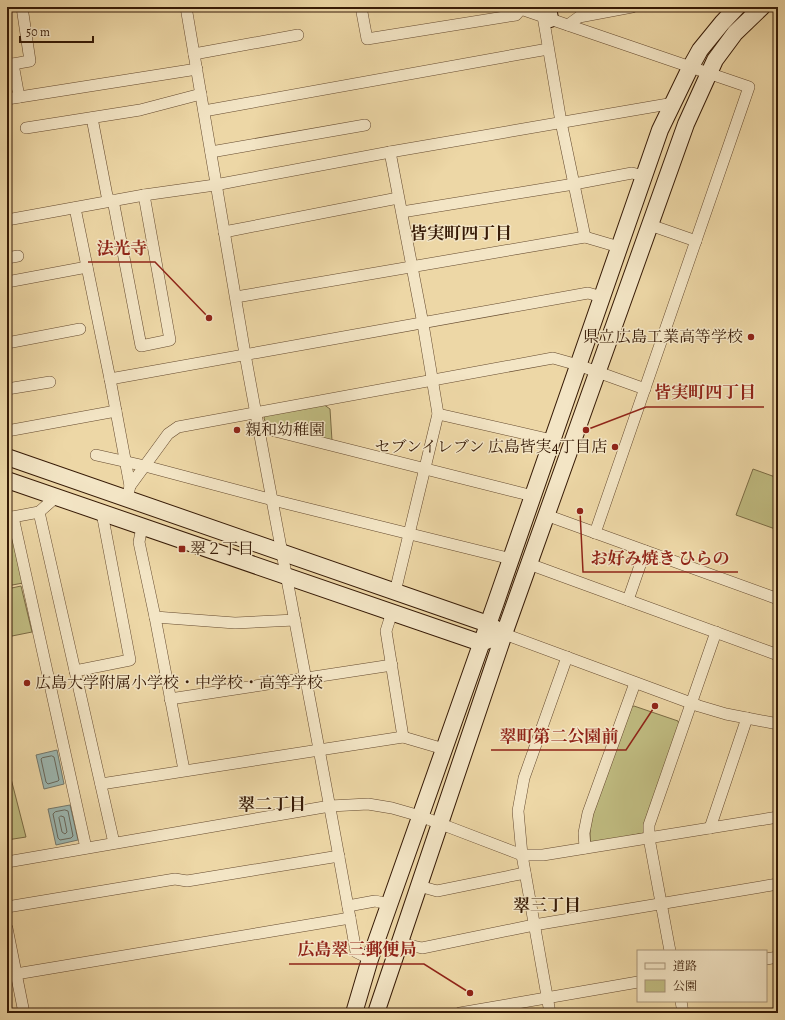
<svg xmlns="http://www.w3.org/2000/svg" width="785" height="1020" font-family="Alegreya,'Noto Serif JP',serif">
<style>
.green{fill:#c0bc81;stroke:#7b6b44}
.water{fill:#9cb7b1;stroke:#73786d}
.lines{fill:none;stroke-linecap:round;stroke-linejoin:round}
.shore{stroke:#69685c;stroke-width:1}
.street-casing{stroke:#64492e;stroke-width:12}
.secondary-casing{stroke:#361a06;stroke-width:18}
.street{stroke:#f3e5c5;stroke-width:11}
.secondary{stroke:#f3e5c5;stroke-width:16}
.poi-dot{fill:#8f2418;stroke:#f3e5c5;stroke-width:1.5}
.labels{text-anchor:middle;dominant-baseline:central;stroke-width:3;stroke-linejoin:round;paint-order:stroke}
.poi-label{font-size:16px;fill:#361a06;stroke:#f3e5c5;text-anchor:start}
.neighbourhood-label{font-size:17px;font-weight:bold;fill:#361a06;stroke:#f3e5c5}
.leader{fill:none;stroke:#8f2418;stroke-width:1.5}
.callout-dot{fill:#8f2418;stroke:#f3e5c5;stroke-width:1.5}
.callout-label{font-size:17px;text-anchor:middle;font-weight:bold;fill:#8f2418;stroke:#f3e5c5;stroke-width:3;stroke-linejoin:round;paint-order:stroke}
</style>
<rect width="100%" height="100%" fill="#edd7a6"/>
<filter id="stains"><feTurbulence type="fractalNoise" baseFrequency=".005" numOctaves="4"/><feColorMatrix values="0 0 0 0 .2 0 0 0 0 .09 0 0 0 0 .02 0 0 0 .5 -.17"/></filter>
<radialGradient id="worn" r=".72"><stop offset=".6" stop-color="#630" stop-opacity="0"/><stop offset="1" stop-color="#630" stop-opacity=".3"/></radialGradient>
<g class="green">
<path d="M323 404 330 409 332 441 266 424 264 418 266 415Z"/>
<path d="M753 469 778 478V530L736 515Z"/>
<path d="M11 528 23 583 7 586V529Z"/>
<path d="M21 586 32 632 7 637V589Z"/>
<path d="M634 706 678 721 679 725 644 833 593 843 590 841V822L631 707Z"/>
<path d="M7 763 26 837 7 840Z"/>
</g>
<g class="water">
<path d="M57 750 64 784 44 789 36 755Z"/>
<path d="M70 805 78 840 56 845 48 809Z"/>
</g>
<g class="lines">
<g class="shore">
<path d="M52 756 54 757 59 780 58 781 48 784 46 782 41 759 42 758Z"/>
<path d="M65 810 68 811 73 836 71 838 60 840 58 838 53 814 55 812Z"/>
<path d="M61 816 64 817 67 832 65 834 62 832 59 818Z"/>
</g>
<defs>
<g id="street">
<path d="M186 7C206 123 225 239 245 354 281 553 321 752 356 952L370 959"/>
<path d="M361 7 367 39 516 15 521 9"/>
<path d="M515 7 749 87 595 533"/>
<path d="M543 16 561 122 585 237"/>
<path d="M568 25 579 17 632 7"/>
<path d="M194 54 298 35"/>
<path d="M13 64 19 97"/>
<path d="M7 65 30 61 22 7"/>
<path d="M7 99 197 69"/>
<path d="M204 111 548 49"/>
<path d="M92 118 108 201"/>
<path d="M26 128 140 110 201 94"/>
<path d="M211 152 365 125"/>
<path d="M390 152 423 324 438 414 395 592"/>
<path d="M113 200 141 346 170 340 144 195"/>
<path d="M75 208 110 379 130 486"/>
<path d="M402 212 574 184 632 173 644 176"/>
<path d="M7 220 144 195 215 185 390 152 674 103"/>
<path d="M650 225 696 241"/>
<path d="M224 232 398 198"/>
<path d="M7 258 18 256"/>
<path d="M7 282 87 267"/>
<path d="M236 297 585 237 619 247"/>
<path d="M7 343 80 329"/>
<path d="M110 379C269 349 429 323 588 293L602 297"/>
<path d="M7 389 50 382"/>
<path d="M438 414 552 440"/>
<path d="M259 427 533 496"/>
<path d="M7 431 116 411"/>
<path d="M96 455 145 466 273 500 511 559"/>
<path d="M127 499 130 486 168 434 178 427 553 358 578 365 645 389"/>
<path d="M39 512 114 843"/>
<path d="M546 515 778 599"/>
<path d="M13 517 86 848"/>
<path d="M7 518 39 512 55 498"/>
<path d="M142 527 139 542 155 617 184 770"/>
<path d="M529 564 778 655"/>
<path d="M628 600 645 551"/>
<path d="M392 612 386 631 403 737"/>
<path d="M155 617 235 623 295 620"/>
<path d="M504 634 699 706 726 714 778 724"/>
<path d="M75 671 130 660 102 513"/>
<path d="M170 699 392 665"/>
<path d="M101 784 403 737 444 749"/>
<path d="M710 828 747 718"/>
<path d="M585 848 584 833 588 813 635 683"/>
<path d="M7 862 330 806 368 804 392 808 420 816 522 855H543L778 817"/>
<path d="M419 886 437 891 525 873"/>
<path d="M348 906 375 901 389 904"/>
<path d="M7 907 175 879 187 881 339 856"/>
<path d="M7 928 24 1013"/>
<path d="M400 943 422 948 534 925 778 884"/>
<path d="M670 951 649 838V825L716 632"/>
<path d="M766 959 778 957"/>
<path d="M16 974 350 918"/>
<path d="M681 1001 683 1013"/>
<path d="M460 1013 638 982"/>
<path d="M550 1013 522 855 518 811 524 778 567 657"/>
</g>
<g id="secondary">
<path d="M548 7 550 19"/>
<path d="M7 457 488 624 496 629"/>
<path d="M7 480 481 643 491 639"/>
<path d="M354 1013 370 959 496 602 660 130 690 68 700 50 722 23 737 7"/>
<path d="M376 1013 504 634 686 124 715 60 735 33 762 7"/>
</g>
</defs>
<use href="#street" class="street-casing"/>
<use href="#secondary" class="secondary-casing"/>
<use href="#street" class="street"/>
<use href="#secondary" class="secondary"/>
</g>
<g class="poi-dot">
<circle cx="751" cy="337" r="4"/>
<circle cx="237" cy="430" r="4"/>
<circle cx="615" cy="447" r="4"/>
<rect x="178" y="545" width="8" height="8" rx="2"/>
<circle cx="27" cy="683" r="4"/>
</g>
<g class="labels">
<g class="poi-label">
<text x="743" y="337" text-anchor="end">県立広島工業高等学校</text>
<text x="245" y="430">親和幼稚園</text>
<text x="607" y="447" text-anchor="end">セブンイレブン 広島皆実4丁目店</text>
<text x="190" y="549">翠２丁目</text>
<text x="35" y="683">広島大学附属小学校・中学校・高等学校</text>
</g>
<g class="neighbourhood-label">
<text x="461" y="233">皆実町四丁目</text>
<text x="272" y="804">翠二丁目</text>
<text x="547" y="905">翠三丁目</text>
</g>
</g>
<path class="leader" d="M209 318L155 262H88M586 430L646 407H764M580 511L583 572H738M655 706L626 750H491M470 993L424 964H289"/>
<g class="callout-dot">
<circle cx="209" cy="318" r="4"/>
<circle cx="586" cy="430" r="4"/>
<circle cx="580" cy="511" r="4"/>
<circle cx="655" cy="706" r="4"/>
<circle cx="470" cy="993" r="4"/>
</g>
<g class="callout-label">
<text x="122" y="254">法光寺</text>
<text x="705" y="398">皆実町四丁目</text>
<text x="660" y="564">お好み焼き ひらの</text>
<text x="559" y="742">翠町第二公園前</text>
<text x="357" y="955">広島翠三郵便局</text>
</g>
<rect width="785" height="1020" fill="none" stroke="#edd7a6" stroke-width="24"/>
<rect x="8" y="8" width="769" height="1004" fill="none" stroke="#361a06" stroke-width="2"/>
<rect x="12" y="12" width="761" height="996" fill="none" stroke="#361a06"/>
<rect x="637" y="950" width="130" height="52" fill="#f3e5c5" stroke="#a79479"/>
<rect x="645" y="963" width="20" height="6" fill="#f3e5c5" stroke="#a79479"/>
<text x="673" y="970" font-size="12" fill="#361a06">道路</text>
<rect x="645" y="980" width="20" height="12" fill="#c0bc81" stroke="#a79479"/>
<text x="673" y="990" font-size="12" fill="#361a06">公園</text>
<path d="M20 36v6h73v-6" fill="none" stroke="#361a06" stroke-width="2"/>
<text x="26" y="36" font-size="12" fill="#361a06" stroke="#f3e5c5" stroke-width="3" paint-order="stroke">50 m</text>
<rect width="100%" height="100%" filter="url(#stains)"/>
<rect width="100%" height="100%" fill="url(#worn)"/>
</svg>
